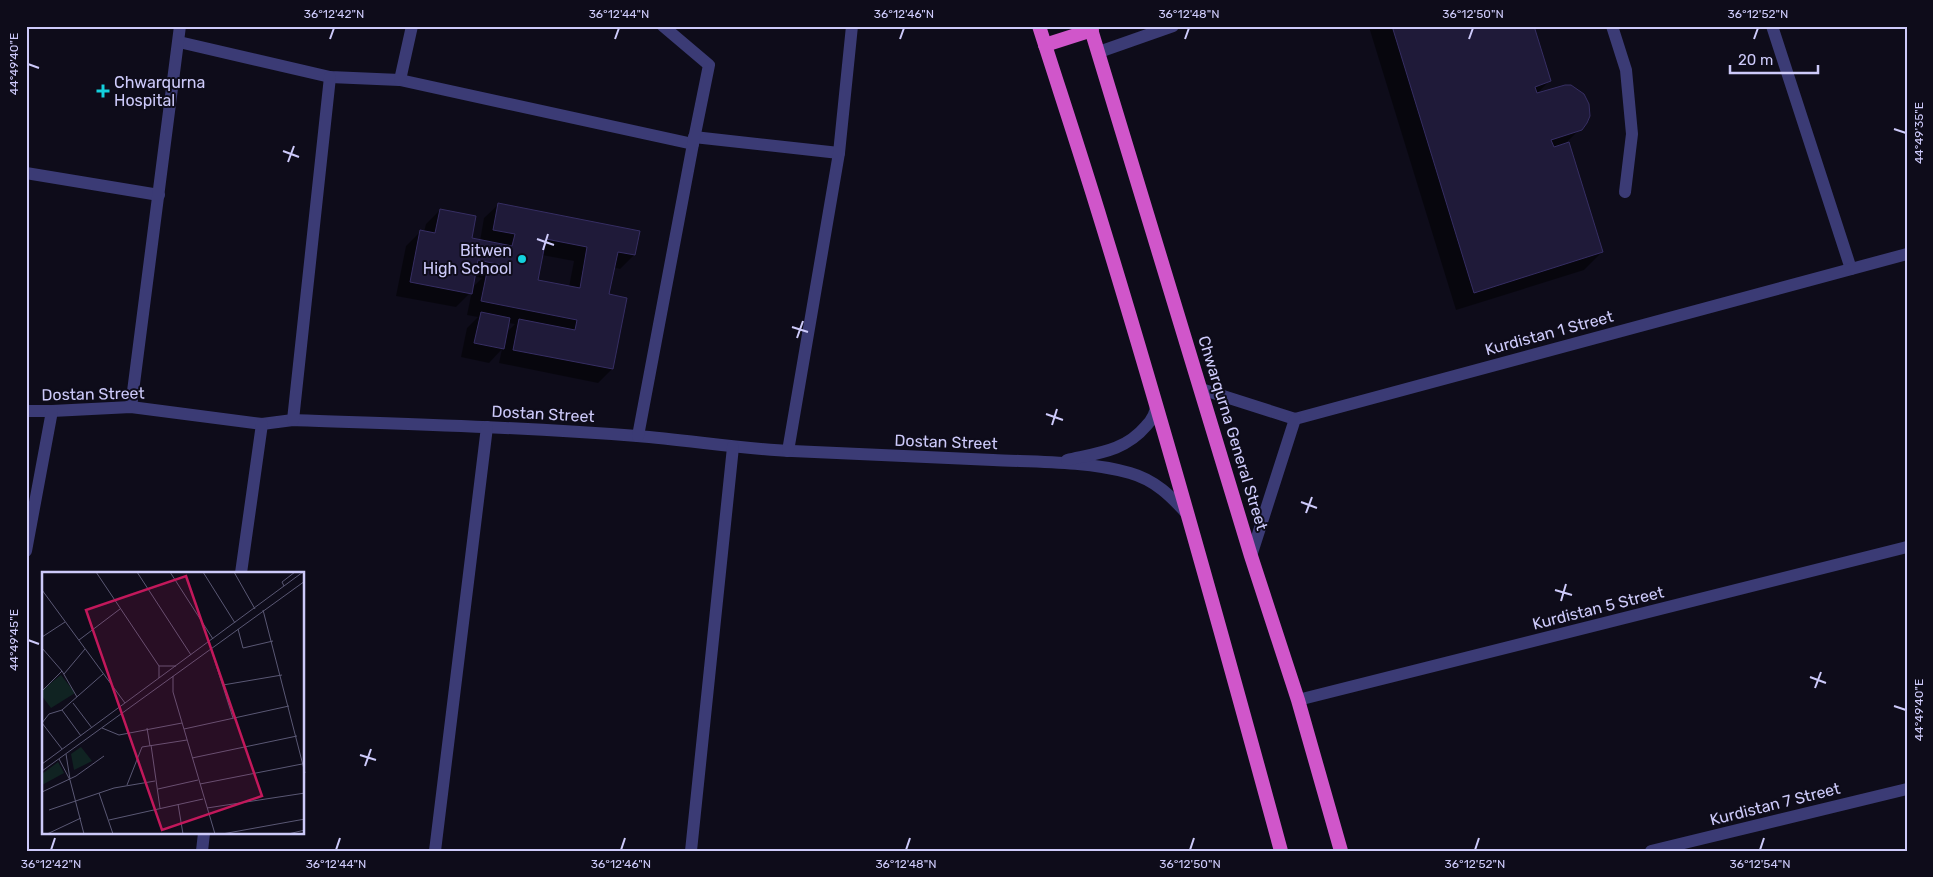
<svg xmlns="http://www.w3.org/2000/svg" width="1933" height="877" font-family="Rubik,sans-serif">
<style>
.shadow{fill:#0007;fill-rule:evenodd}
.building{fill:#1f1a39;stroke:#362e63;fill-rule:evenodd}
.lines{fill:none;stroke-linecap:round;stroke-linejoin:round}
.service{stroke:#3b3b75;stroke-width:12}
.minor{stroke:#3b3b75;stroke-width:12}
.trunk{stroke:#d056ca;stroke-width:14}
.ticks{fill:none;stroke:#cdcafa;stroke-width:2}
.poi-dot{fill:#14d1dd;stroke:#0e0c1a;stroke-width:2}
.labels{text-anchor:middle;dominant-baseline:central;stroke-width:4;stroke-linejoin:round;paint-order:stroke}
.poi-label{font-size:16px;fill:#cdcafa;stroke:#0e0c1a;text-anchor:start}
.street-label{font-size:16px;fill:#cdcafa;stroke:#0e0c1a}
.inset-road{fill:none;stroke:#5a5874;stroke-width:1}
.view{fill:#c2185b;fill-opacity:0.15;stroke:#c2185b;stroke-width:2.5}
.inset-edge{fill:none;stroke:#cdcafa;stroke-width:2.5}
.neatline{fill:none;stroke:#cdcafa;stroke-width:2}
.ticks-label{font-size:12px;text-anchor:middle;fill:#cdcafa}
</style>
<rect width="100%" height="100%" fill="#0e0c1a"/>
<g class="shadow">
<path d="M1370 26H1532L1549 81 1535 96 1583 126 1564 145 1602 252 1584 270 1456 310 1369 27Z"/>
<path d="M499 204 634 255 620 269 613 267 608 295 626 299 612 369 598 383 499 363 502 349 489 363 461 357 467 328 478 317 467 315 472 291 456 307 396 296 406 246 420 232H424L426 224 440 210 470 239 480 241 484 218ZM542 255 574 261 569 287 536 281ZM474 276 482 278 471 289ZM508 323 515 324 506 333Z"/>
</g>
<g class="building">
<path d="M1392 26H1534L1551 81 1535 87 1537 93 1565 85H1571L1584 94 1589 104 1590 116 1587 123 1582 130 1551 140 1554 147 1569 142 1603 252 1474 293Z"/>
<path d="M498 203 640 231 635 255 618 252 609 294 627 298 613 369 513 350 519 319 575 330 577 320 481 301 487 272 504 275 506 266 478 260 472 294 410 282 420 230 435 233 440 209 476 216 472 238 512 246 515 234 493 230ZM546 239 587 247 580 288 538 280Z"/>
<path d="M481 312 510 318 504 349 474 343Z"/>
</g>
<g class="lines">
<path class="service" d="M1612 26 1626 70 1632 134 1625 192"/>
<g class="minor">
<path d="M1772 26 1851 269"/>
<path d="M179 42 330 77 400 80 693 144"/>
<path d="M1099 52 1173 26"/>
<path d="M400 80 412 26"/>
<path d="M694 137 839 153"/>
<path d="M26 173 159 195"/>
<path d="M1201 389 1295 419 1907 254"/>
<path d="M131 407 180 26"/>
<path d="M26 411H52L131 407 262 424 293 420C408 424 522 427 637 436 689 440 740 449 792 451 859 454 926 457 993 460 1037 462 1087 461 1130 473 1155 480 1171 496 1188 515"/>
<path d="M293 420 330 77"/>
<path d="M638 436 693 144 709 65 663 26"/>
<path d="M788 451 839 153 852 26"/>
<path d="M1067 460C1098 453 1125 451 1146 426 1151 421 1156 413 1156 405"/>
<path d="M26 551 52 411"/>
<path d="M1251 556 1295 419"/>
<path d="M241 573 262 424"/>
<path d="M1298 700 1907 547"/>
<path d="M202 851 204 833"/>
<path d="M435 851 487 427"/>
<path d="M691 851 733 447"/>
<path d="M1651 851 1907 789"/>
</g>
<g class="trunk">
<path d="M1039 26C1060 92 1082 158 1102 224 1166 432 1224 641 1281 851"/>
<path d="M1090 26 1251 556 1298 700 1341 851"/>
<path d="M1045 45 1092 30"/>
</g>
</g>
<path class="ticks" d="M330 39 334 28M615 39 619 28M900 39 904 28M1185 39 1189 28M1469 39 1473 28M1754 39 1758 28M28 64 39 68M1894 129 1906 133M283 151 299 157M288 162 294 146M537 239 554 245M543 250 548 234M792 327 808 332M797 338 803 321M1046 414 1063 420M1052 425 1057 409M1301 502 1317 508M1306 513 1312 497M1555 590 1572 595M1561 601 1566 584M28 640 39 644M1810 677 1826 683M1815 688 1821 672M1894 706 1906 710M360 755 376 760M365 766 371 749M51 850 55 838M336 850 340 838M621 850 625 838M906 850 910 838M1190 850 1194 838M1475 850 1479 838M1760 850 1764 838"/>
<g class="poi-dot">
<path d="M100.5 83.5h5v5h5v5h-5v5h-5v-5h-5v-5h5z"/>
<circle cx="522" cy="259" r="5"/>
</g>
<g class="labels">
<g class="poi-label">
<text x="114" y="82">Chwarqurna<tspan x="114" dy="18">Hospital</tspan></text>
<text x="512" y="250" text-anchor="end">Bitwen<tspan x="512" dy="18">High School</tspan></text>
</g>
<g class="street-label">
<text transform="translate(1549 333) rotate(-15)">Kurdistan 1 Street</text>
<text transform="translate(93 394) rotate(-1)">Dostan Street</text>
<text transform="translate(543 414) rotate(3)">Dostan Street</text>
<text transform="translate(1233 433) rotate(73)">Chwarqurna General Street</text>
<text transform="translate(946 442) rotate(2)">Dostan Street</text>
<text transform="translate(1598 608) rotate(-14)">Kurdistan 5 Street</text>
<text transform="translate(1775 804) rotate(-14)">Kurdistan 7 Street</text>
</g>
</g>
<g transform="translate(42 572)">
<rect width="262" height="262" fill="#0e0c1a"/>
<path d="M19 103 33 121 9 136 0 124V118ZM39 175 50 189 32 198 29 182ZM16 190 22 201 0 213V202Z" fill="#102322"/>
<path class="inset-road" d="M54 0 117 94V106M95 0 149 83M128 0 171 67M161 0 193 51M192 0 213 37M242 14 240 10 253 0M0 18 83 131M221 38 263 201M196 57 201 76 231 69M0 65 23 50M37 68 78 37M0 76 20 99 35 125M169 77 191 146M117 94H134M22 102 43 77M131 104V120L173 262M181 113 240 103M0 119 20 99M31 131 50 156M20 138 61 102M60 156 77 163 140 151M105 156 108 174M142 157 247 134M109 173 118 236M20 177 0 151 7 142 20 138 39 164M24 182 28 207M150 186 255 164M17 187 28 208 42 262M0 192 261 0M0 199 263 9M158 212 260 192M85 213 100 175 145 168M116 217 156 208M0 220 34 204 62 184M57 221 71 262M136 232 141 262M165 236 263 221M7 238 72 216 113 209M67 248 161 227M5 262 39 246M180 262 263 247M246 262 263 258"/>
<path class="view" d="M144 4 220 224 120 258 44 38Z"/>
<rect width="262" height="262" class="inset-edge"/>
</g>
<rect width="1933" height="877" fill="none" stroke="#0e0c1a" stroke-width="55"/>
<path d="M1730 65v8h88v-8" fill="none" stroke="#cdcafa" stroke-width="2.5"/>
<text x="1738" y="65" font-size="15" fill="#cdcafa" stroke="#0e0c1a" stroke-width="4" paint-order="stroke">20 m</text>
<rect x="28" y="28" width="1878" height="822" class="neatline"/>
<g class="ticks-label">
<text x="334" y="18">36°12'42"N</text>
<text x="619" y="18">36°12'44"N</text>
<text x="904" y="18">36°12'46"N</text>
<text x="1189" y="18">36°12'48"N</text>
<text x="1473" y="18">36°12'50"N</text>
<text x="1758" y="18">36°12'52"N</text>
<text transform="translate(14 64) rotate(-90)" y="4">44°49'40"E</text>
<text transform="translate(1919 133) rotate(-90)" y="4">44°49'35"E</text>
<text transform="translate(14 640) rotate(-90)" y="4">44°49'45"E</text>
<text transform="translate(1919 710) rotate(-90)" y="4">44°49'40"E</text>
<text x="51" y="868">36°12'42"N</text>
<text x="336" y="868">36°12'44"N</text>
<text x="621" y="868">36°12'46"N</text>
<text x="906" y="868">36°12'48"N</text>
<text x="1190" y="868">36°12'50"N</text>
<text x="1475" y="868">36°12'52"N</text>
<text x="1760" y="868">36°12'54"N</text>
</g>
</svg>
